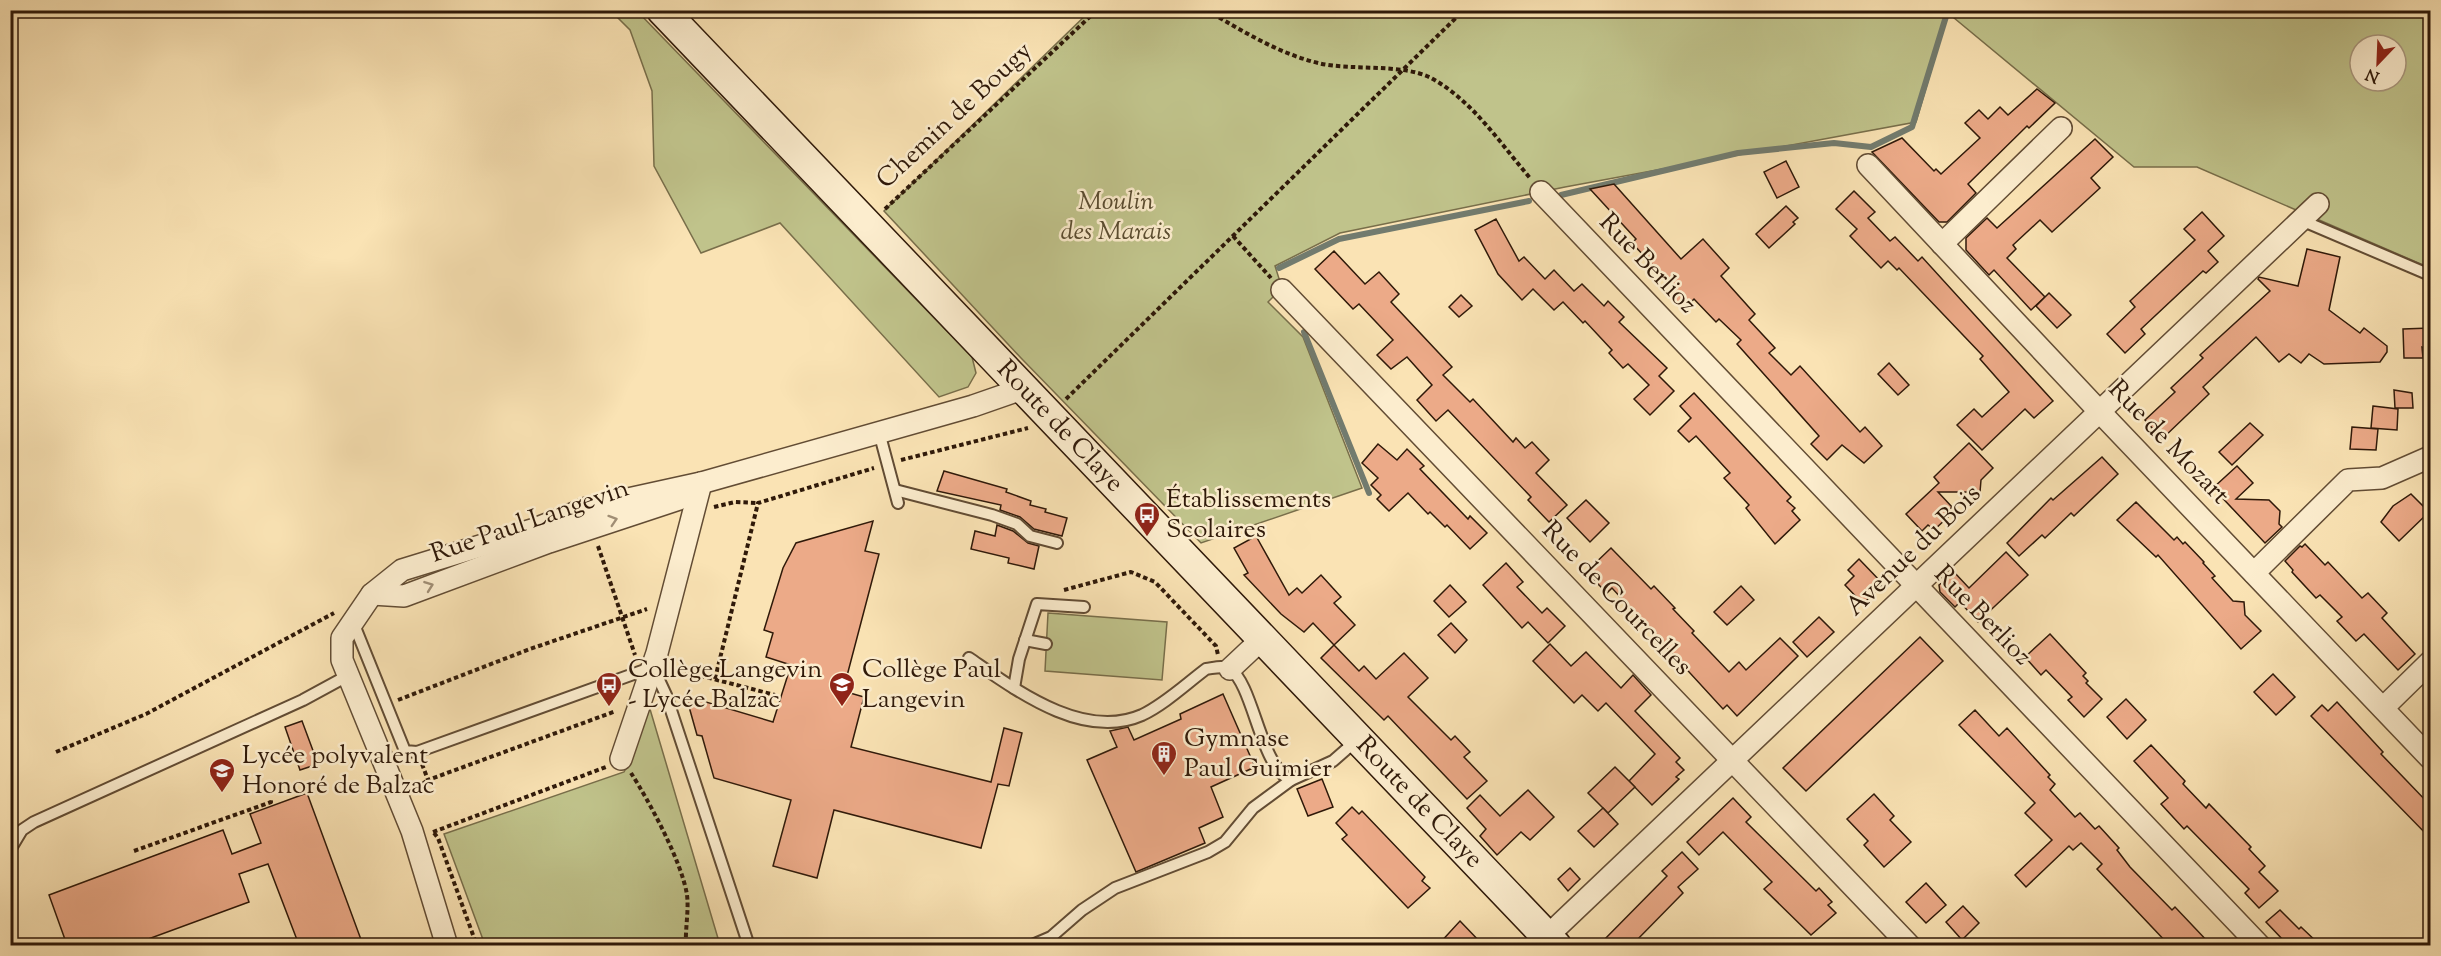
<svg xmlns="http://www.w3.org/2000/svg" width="2441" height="956" font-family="'Sorts Mill Goudy',serif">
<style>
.green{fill:#c0c38b;stroke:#786e4a;stroke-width:1.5;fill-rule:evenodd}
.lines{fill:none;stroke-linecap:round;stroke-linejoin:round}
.stream{stroke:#727b6e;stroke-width:6}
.building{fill:#ecaa88;stroke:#2f1909;stroke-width:1.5}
.lane-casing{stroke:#624c34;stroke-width:14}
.street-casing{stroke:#624c34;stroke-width:24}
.secondary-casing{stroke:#2f1909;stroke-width:33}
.path{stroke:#2f1909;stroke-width:4;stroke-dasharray:4.5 3;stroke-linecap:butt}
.lane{stroke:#fcedce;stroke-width:10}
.street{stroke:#fcedce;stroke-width:21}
.secondary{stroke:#fcedce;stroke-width:30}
.oneway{stroke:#a08e75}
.labels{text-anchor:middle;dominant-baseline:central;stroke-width:5;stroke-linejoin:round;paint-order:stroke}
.street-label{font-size:26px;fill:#2f1909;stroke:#fcedce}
.park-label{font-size:26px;font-style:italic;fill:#5a4c30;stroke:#fcedce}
.poi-label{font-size:26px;fill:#2f1909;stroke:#fcedce;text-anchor:start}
</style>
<rect width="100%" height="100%" fill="#fae3b4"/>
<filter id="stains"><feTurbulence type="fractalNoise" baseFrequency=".00333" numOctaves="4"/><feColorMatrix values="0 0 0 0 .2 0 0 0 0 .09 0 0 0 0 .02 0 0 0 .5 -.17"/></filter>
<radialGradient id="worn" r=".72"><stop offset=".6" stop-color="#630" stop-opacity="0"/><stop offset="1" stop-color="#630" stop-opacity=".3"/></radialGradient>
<g class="green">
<path d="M611 11H637L972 357 976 373 968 387 939 397 780 223 701 253 654 166 652 91 630 30Z"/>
<path d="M1090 11H2430V268L2197 167H2134L1948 13 1916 122 1565 187 1340 233 1275 266 1282 288 1268 302 1303 337 1362 488 1201 543 1021 358 884 211ZM2360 45H2396V81H2360Z"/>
<path d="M1048 613 1167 622 1162 680 1045 671Z"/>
<path d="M647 699 720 945H485L444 834 624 772 629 763Z"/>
</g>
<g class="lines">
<g class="stream">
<path d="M1561 195 1738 153 1834 143 1871 147 1912 127 1948 10"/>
<path d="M1279 268 1339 239 1529 201"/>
<path d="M1304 332 1369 493"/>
</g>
</g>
<g class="building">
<path d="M2037 89 2055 103 2029 128 2027 126 1968 184 1976 193 1947 222H1939L1872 152 1902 138 1934 171 1936 169 1941 174 1980 138 1965 123 1979 110 1988 119 2000 107 2008 115Z"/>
<path d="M2095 139 2113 157 2091 178 2100 188 2052 232 2040 220 2013 245 2016 249 2007 258 2045 297 2031 310 1994 270 1989 275 1966 250V238L1987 218 1997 228Z"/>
<path d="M1786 161 1799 187 1777 198 1764 172Z"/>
<path d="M1614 184 1681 259 1703 239 1729 268 1721 276 1755 314 1749 320 1775 348 1769 353 1791 375 1800 366 1860 432 1865 427 1882 446 1864 463 1842 445 1827 460 1811 444 1819 436 1737 344 1741 340 1719 319 1716 322 1694 299 1683 310 1668 294 1674 288 1632 243 1636 239 1590 189Z"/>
<path d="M1854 191 1875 212 1868 218 1890 241 1895 237 1918 261 1922 257 2053 401 2034 418 2025 409 1982 450 1957 425 1974 409 1982 417 2009 392 1980 359 1983 356 1899 268 1897 270 1888 261 1881 268 1850 236 1857 229 1836 209Z"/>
<path d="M1786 206 1798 218 1793 222 1795 224 1769 248 1756 234Z"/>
<path d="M2202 212 2224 236 2208 251 2218 262 2206 273 2203 271 2141 329 2145 334 2125 353 2107 334 2135 307 2130 301 2195 240 2184 229Z"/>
<path d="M1496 219 1519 261 1524 257 1545 279 1554 270 1574 291 1582 284 1604 306 1608 301 1624 317 1619 322 1667 368 1659 376 1674 391 1650 415 1634 399 1649 385 1628 364 1623 368 1609 353 1612 350 1585 321 1583 323 1563 302 1554 310 1533 289 1522 300 1498 274 1475 230Z"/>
<path d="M2307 249 2340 257 2329 310 2360 333 2364 328 2387 346V352L2380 362 2324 364 2309 354 2301 363 2289 354 2279 362 2256 337 2203 387 2209 394 2162 439 2145 420 2175 392 2171 388 2203 358 2200 355 2270 291 2258 279 2259 277 2298 286Z"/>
<path d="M1334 251 1365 284 1379 272 1399 294 1391 302 1452 367 1443 375 1470 402 1473 399 1513 442 1516 438 1525 448 1532 442 1549 460 1536 473 1567 505 1549 522 1528 500 1531 497 1448 410 1436 421 1417 400 1432 385 1407 357 1391 369 1377 355 1393 340 1359 304 1353 309 1315 269Z"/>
<path d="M2049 293 2071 315 2057 328 2036 306Z"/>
<path d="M1461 295 1472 306 1459 317 1449 307Z"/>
<path d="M2430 328V350L2422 347 2423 358H2404L2403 329Z"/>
<path d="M1889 363 1909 385 1898 395 1878 374Z"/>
<path d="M2394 390 2412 393 2413 408H2395Z"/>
<path d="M1694 393 1791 497 1787 501 1795 508 1792 511 1800 520 1775 544 1746 508 1749 505 1724 478 1730 473 1696 436 1689 442 1678 431 1691 418 1680 406Z"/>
<path d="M2373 406 2398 409 2397 430 2371 428Z"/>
<path d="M2250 423 2263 435 2232 465 2219 452Z"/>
<path d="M2352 427 2378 429 2376 450 2350 449Z"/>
<path d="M1969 443 1993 468 1981 480 1980 492H1938L1952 507 1945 514 1948 517 1934 530 1928 525 1922 531 1906 514 1939 483 1934 477Z"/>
<path d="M1378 444 1397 460 1407 449 1424 466 1420 469 1468 519 1470 516 1487 533 1470 549 1447 525 1445 527 1430 512 1428 514 1408 493 1389 511 1377 499 1381 495 1371 485 1378 478 1362 463Z"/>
<path d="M2102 457 2118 474 2074 516 2071 513 2045 538 2042 535 2019 556 2007 543 2051 498 2053 500Z"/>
<path d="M2237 466 2253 483 2236 499 2269 500 2280 511 2279 524 2282 527 2265 543 2213 488Z"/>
<path d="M944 471 1007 489 1006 492 1031 501 1030 505 1046 509 1045 512 1067 518 1062 536 1034 529 1020 517 1000 510 1001 505 937 491Z"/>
<path d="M2411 494 2429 512 2399 541 2381 522 2393 506Z"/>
<path d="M1586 500 1609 523 1590 542 1567 518Z"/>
<path d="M2136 502 2174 540 2177 537 2183 544 2185 542 2204 562 2203 563 2215 576 2212 578 2233 601 2244 602 2245 615 2261 631 2241 649 2158 555 2156 557 2117 520Z"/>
<path d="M873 521 865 551 879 554 843 691 864 697 851 747 991 782 1004 728 1022 733 1009 786 998 784 981 848 834 810 817 878 773 866 791 800 714 778 702 736 697 735 686 696 773 722 791 665 766 657 773 633 764 630 783 568 796 543Z"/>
<path d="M997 525 1013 531 1028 543 1039 546 1034 569 1008 563 1009 558 971 549 975 531 995 536Z"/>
<path d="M1256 536 1289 595 1297 588 1302 593 1321 575 1341 597 1334 603 1355 625 1334 645 1359 671 1364 666 1376 679 1404 653 1428 678 1408 697 1451 740 1455 736 1470 752 1464 757 1487 781 1467 799 1388 716 1384 720 1321 658 1334 645 1313 623 1304 632 1281 614 1244 575 1248 573 1234 548Z"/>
<path d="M2305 544 2325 565 2328 562 2362 598 2368 593 2387 613 2382 618 2415 654 2398 670 2364 634 2356 641 2337 621 2342 617 2320 595 2316 598 2292 572 2293 570 2285 561 2300 546 2302 547Z"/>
<path d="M1611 548 1651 589 1654 586 1675 608 1673 609 1694 631 1692 633 1729 672 1739 662 1746 670 1780 638 1798 656 1737 716 1727 705 1723 709 1612 588 1607 593 1586 572Z"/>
<path d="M2006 552 2028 575 1978 622 1960 602 1955 607 1940 592 1939 585 1954 572 1969 588Z"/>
<path d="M1859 559 1883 584 1863 604 1845 585 1854 576 1848 570Z"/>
<path d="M1506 563 1523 582 1517 587 1542 613 1547 608 1565 626 1548 643 1528 622 1522 628 1483 585Z"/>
<path d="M1450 585 1466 602 1449 617 1434 601Z"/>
<path d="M1741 586 1754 600 1727 625 1714 612Z"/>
<path d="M1819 617 1834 632 1807 657 1793 642Z"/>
<path d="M1451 623 1467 640 1455 653 1438 635Z"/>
<path d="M2050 634 2086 673 2083 676 2088 681 2086 683 2102 699 2084 717 2068 700 2072 697 2046 670 2041 675 2025 657Z"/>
<path d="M1920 637 1943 661 1806 791 1783 768Z"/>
<path d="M1550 644 1571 666 1586 652 1621 688 1633 675 1651 695 1635 711 1680 758 1676 762 1684 770 1676 777 1679 779 1652 805 1629 781 1655 754 1606 703 1598 711 1582 695 1574 703 1533 661Z"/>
<path d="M2273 674 2295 697 2276 715 2254 692Z"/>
<path d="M1223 694 1255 767 1211 787 1223 817 1199 828 1205 843 1136 872 1087 760 1117 747 1110 731 1128 727 1134 740 1181 719 1180 714Z"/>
<path d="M2126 699 2146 720 2127 739 2107 717Z"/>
<path d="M2337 702 2383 752 2381 754 2430 805V838L2311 716 2322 705 2328 711Z"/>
<path d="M1975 710 1999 736 2007 728 2050 775 2048 777 2055 784 2050 790 2075 817 2080 813 2095 829 2099 826 2119 848 2117 850 2130 867 2172 910 2175 907 2211 945H2169L2097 869 2102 864 2081 843 2073 850 2069 846 2026 887 2015 875 2052 840 2025 813 2035 803 1959 725Z"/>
<path d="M302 721 318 764 300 770 285 727Z"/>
<path d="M2151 745 2185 781 2183 784 2206 808 2209 804 2251 847 2249 849 2265 866 2259 872 2278 891 2259 908 2245 893 2249 889 2187 826 2184 829 2161 804 2168 798 2134 761Z"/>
<path d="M1615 767 1635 787 1608 813 1588 793Z"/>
<path d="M1322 779 1333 807 1308 816 1297 789Z"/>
<path d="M1528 790 1554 817 1530 840 1521 832 1497 855 1480 836 1486 829 1467 808 1480 795 1500 816Z"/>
<path d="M307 793 363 945H299L268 864 239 874 249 902 132 945H67L49 895 223 830 232 854 261 843 250 814Z"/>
<path d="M1874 794 1894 816 1890 820 1911 842 1884 867 1864 845 1868 841 1847 819Z"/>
<path d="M1733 798 1751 817 1746 822 1816 891 1819 888 1832 902 1828 905 1836 913 1811 935 1764 889 1772 882 1723 832 1699 855 1687 842Z"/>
<path d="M1352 807 1359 814 1362 811 1425 877 1422 881 1430 888 1408 908 1342 839 1347 835 1336 823Z"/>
<path d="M1603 808 1618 824 1594 847 1578 831Z"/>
<path d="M1682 852 1698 869 1678 887 1683 893 1632 945H1599L1667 876 1662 871Z"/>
<path d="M1570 868 1580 879 1568 891 1558 879Z"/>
<path d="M1926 883 1946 905 1926 923 1906 902Z"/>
<path d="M1963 906 1979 923 1962 940 1946 922Z"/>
<path d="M2280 910 2299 929 2301 927 2320 945H2282L2285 942 2266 922Z"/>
<path d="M1460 921 1483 945H1438Z"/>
</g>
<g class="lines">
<defs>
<g id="lane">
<path d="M2301 220 2430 275"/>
<path d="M879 432 898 503"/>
<path d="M895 490 992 515 1017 524 1030 536 1057 543"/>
<path d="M353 622 405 751 417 752 653 667 666 695 749 946"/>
<path d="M1025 640 1046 644"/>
<path d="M969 658C1016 690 1083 741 1142 715 1165 704 1186 684 1206 669 1214 668 1223 665 1230 669 1254 685 1260 767 1291 780L1333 761 1357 740"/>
<path d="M1014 688 1019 659 1037 604 1084 607"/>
<path d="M10 850 22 830 34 822 303 700 349 675"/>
<path d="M1030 946 1051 937 1082 910 1115 888 1208 852 1225 842 1253 808 1291 780"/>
</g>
<g id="street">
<path d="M1868 165 2099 411 2430 758"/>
<path d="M1541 192 2260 946"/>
<path d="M1942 244 2061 128"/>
<path d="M1282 290 1910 946"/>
<path d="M2254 573 2348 480 2382 478 2430 457"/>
<path d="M372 594 404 596 549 542 679 499"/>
<path d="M1230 669 1262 639"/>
<path d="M2383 708 2430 662"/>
<path d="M621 759 657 653 701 483"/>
<path d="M1538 945 2318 204"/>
<path d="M447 946 412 831 342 660V638L372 594 402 570 535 529 587 508 701 483 973 406 1025 388"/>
</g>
<g id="secondary">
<path id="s1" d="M662 10 1556 946"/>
</g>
</defs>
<use href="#lane" class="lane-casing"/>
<use href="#street" class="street-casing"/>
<use href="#secondary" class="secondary-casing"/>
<g class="path">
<path d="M1206 10C1243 31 1277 53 1318 63 1351 71 1402 63 1431 78 1472 100 1500 143 1530 178"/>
<path d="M885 209 1097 10"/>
<path d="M1233 236 1271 278"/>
<path d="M1066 399 1463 11"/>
<path d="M901 460 1028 428"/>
<path d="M714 507 735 502 758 503"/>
<path d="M598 546 635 655"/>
<path d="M1064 590 1131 572 1155 582 1216 646 1218 655"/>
<path d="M671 677 690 673 775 695"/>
<path d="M715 679 758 503 874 468"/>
<path d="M398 700 530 649 647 609"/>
<path d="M56 752 146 714 334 613"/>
<path d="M422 764 428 780 616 711"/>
<path d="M631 773C649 801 682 862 687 895 689 911 685 929 686 946"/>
<path d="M416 788 428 780"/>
<path d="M433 832 606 767"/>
<path d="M434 833 438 838 477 946"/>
<path d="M134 851 271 802 270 799"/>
</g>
<use href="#lane" class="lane"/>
<use href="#street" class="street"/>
<use href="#secondary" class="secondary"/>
</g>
<defs><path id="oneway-chevron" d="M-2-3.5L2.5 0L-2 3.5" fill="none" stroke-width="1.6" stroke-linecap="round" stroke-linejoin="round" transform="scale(1.5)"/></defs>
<g class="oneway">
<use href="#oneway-chevron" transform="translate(613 520) rotate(-18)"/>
<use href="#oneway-chevron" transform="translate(429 586) rotate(-20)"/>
</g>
<defs>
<symbol id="bus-pin" viewBox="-11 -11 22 30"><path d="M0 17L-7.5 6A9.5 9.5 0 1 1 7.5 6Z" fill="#8f2418" stroke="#fcedce"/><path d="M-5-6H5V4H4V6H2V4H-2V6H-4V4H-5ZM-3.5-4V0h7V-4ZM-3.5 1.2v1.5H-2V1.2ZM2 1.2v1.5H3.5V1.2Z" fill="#fff"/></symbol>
<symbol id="school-pin" viewBox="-11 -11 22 30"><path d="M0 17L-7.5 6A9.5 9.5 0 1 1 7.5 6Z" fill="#8f2418" stroke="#fcedce"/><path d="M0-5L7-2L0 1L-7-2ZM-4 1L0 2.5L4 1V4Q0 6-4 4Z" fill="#fff"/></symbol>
<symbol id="building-pin" viewBox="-11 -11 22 30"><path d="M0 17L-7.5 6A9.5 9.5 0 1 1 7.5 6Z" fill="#8f2418" stroke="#fcedce"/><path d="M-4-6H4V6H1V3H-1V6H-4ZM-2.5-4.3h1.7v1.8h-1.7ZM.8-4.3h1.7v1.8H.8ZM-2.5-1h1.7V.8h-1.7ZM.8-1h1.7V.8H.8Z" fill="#fff"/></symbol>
</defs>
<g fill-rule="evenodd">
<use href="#bus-pin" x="1132" y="500" width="30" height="40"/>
<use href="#bus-pin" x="594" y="670" width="30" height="40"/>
<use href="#school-pin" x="827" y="670" width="30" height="40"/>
<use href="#building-pin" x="1149" y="739" width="30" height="40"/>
<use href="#school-pin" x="207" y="756" width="30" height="40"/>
</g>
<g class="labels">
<g class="street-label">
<text transform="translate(955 116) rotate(-43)">Chemin de Bougy</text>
<text transform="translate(1647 264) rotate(46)">Rue Berlioz</text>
<text stroke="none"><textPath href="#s1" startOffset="576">Route de Claye</textPath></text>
<text transform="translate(2168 443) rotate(46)">Rue de Mozart</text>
<text transform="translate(530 522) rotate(-19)">Rue Paul Langevin</text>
<text transform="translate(1914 551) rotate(-44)">Avenue du Bois</text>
<text transform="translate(1616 599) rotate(46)">Rue de Courcelles</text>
<text transform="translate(1982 616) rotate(46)">Rue Berlioz</text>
<text stroke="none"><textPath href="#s1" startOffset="1096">Route de Claye</textPath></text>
</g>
<g class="park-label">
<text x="1116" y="202">Moulin<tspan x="1116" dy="30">des Marais</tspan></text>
</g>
<g class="poi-label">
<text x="1166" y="500">Établissements<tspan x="1166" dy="30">Scolaires</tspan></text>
<text x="628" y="670">Collège Langevin<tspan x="628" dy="30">- Lycée Balzac</tspan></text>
<text x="862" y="670">Collège Paul<tspan x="862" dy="30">Langevin</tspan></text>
<text x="1184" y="739">Gymnase<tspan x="1184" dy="30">Paul Guimier</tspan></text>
<text x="242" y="756">Lycée polyvalent<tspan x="242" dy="30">Honoré de Balzac</tspan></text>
</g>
</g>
<rect width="2441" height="956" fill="none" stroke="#fae3b4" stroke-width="36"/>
<rect x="12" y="12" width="2417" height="932" fill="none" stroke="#2f1909" stroke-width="3"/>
<rect x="18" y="18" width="2405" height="920" fill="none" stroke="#2f1909" stroke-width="1.5"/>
<g transform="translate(2378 63) rotate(203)"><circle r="28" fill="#fcedce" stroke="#aa987f" stroke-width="1.5"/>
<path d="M0-4.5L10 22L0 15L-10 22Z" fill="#8f2418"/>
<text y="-9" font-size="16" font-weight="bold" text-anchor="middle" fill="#2f1909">N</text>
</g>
<rect width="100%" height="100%" filter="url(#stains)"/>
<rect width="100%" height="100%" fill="url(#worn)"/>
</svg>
